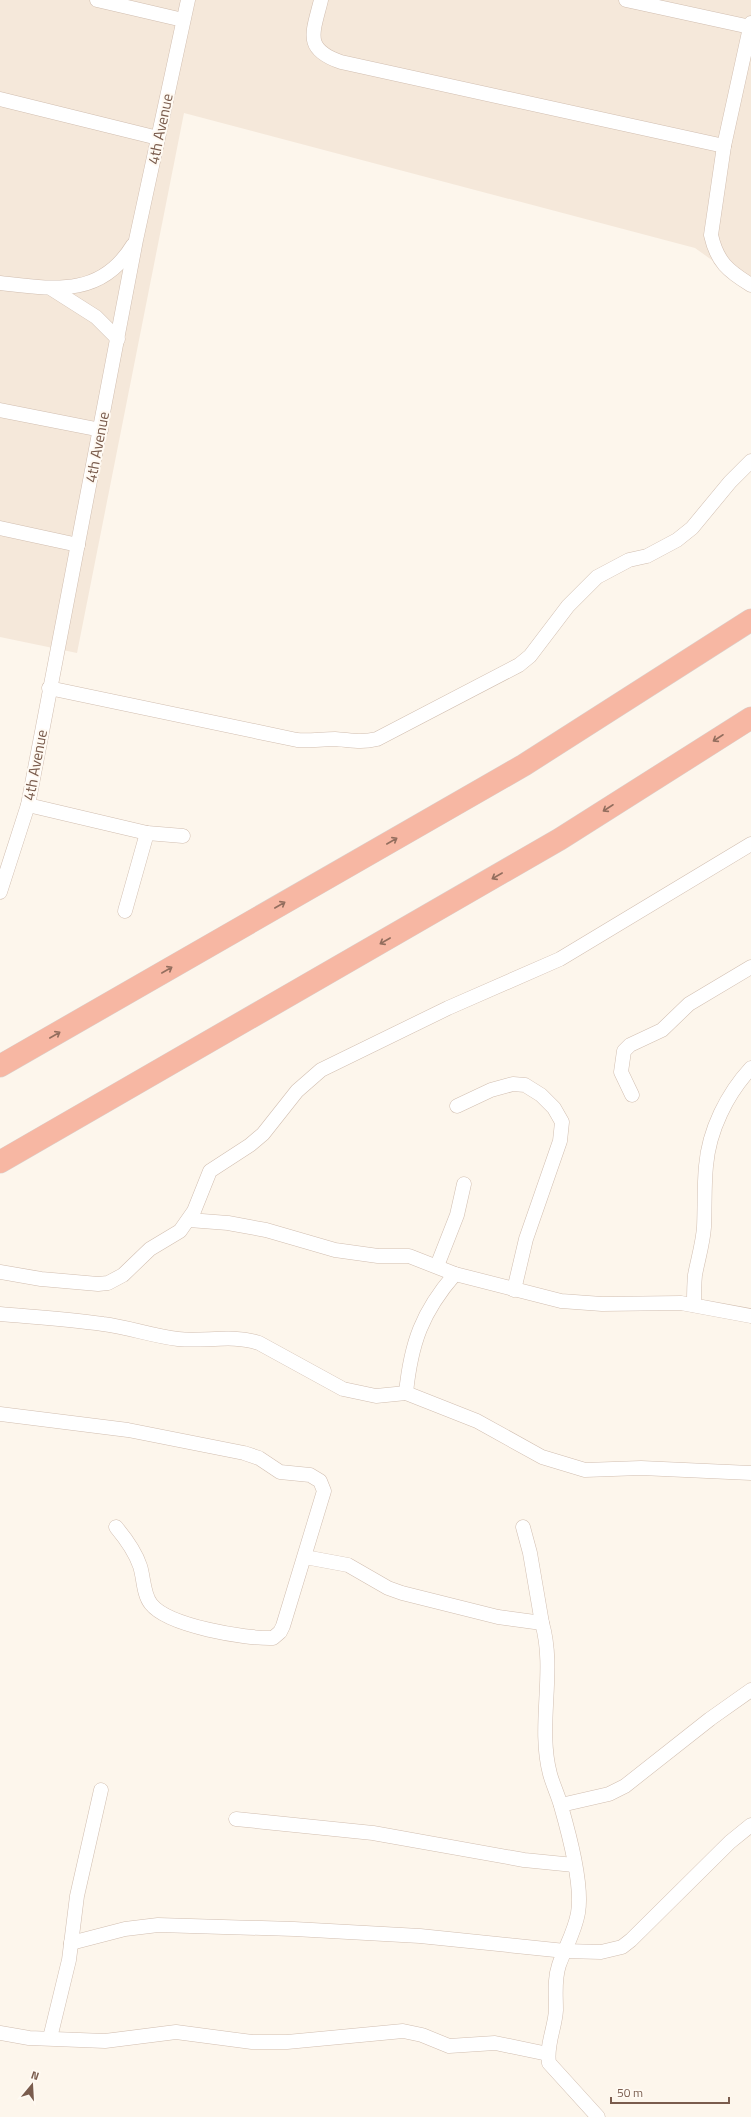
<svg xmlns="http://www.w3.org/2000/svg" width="751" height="2117" font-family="'Titillium Web',sans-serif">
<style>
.residential{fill:#f5e8da}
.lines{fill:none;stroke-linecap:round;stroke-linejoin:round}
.street-casing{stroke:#d1beb0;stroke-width:15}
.highway-casing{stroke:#dad1cd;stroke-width:23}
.street{stroke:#fff;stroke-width:14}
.highway{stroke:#f7b7a3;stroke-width:22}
.oneway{stroke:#936e5e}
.labels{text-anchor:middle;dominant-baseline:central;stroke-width:4;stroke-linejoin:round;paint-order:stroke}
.street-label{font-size:15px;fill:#7a5c4d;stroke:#fffaf3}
</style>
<rect width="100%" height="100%" fill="#fdf6ec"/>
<path class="residential" d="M0 0H751V288L695 248 184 113 77 653 0 637Z"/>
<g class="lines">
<defs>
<g id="street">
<path d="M97 0 183 20"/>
<path d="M321 0C313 33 303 49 341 62L724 146"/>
<path d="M626 0 750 27"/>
<path d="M751 23 724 146 711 235C717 262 728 271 751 285"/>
<path d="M0 99 158 138"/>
<path d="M0 283C53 289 101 298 133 245"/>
<path d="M52 289 96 317 118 339"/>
<path d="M0 410 101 430"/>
<path d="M0 528 78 545"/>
<path d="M49 688 297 740C310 741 322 739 335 739 351 740 360 743 377 739L519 665 530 656 568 606 597 577 629 560 647 556 677 540 692 528 730 482 751 461"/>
<path d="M28 805 147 833 183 836"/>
<path d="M0 892 28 805 136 240 188 0"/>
<path d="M125 911 147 833"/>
<path d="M632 1095 621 1072 624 1051 630 1045 662 1030 689 1004 751 967"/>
<path d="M457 1106 491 1090 513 1084 525 1085 541 1095 554 1108 562 1122 560 1141 526 1239 514 1290"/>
<path d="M189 1220 228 1223 266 1230 335 1250 378 1256H409L455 1274 561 1301 602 1304 681 1303 751 1316"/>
<path d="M437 1266 457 1215 464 1184"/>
<path d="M0 1272 41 1279 98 1284 108 1283 123 1275 150 1249 180 1231 194 1211 210 1171 250 1145 263 1134 297 1091 321 1070 448 1008 560 959 751 844"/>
<path d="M455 1274C422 1312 411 1343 406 1393L477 1421 542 1457 585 1470 641 1468 751 1473"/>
<path d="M694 1305C694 1295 694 1285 695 1275 698 1259 703 1243 704 1227 705 1206 704 1186 706 1166 709 1130 727 1094 751 1068"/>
<path d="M0 1314C34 1317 69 1319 103 1324 128 1327 152 1336 178 1339 205 1342 232 1334 259 1343L343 1389 376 1396 406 1393"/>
<path d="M0 1414 128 1430 244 1453 259 1458 280 1472 310 1475 320 1481 324 1491 283 1626 280 1632 273 1638C246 1639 168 1626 151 1604 143 1594 144 1578 140 1566 135 1551 126 1539 116 1527"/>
<path d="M523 1527 530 1553 542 1623"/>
<path d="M305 1557 348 1565 388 1588 402 1593 498 1617 542 1623C556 1671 537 1725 550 1774 553 1785 558 1795 561 1806 569 1834 583 1885 578 1913 575 1931 565 1948 559 1965 554 1980 556 1994 556 2010 555 2028 546 2045 549 2063L598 2117"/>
<path d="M561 1805 609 1794 625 1786 710 1719 751 1690"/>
<path d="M236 1819 373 1833 524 1860 574 1865"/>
<path d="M71 1943 125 1929 158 1925 294 1929 420 1936 565 1951 601 1952 622 1947 631 1940 730 1842 751 1825"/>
<path d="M0 2033 29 2038 105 2041 176 2032 252 2042H287L403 2031 422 2035 449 2046 495 2043 548 2054"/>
<path d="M50 2038 69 1960 77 1896 101 1790"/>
</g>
<g id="highway">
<path d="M0 1066 524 765 751 620"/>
<path d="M0 1162 560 839 751 718"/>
</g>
</defs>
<use href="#street" class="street-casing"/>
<use href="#highway" class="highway-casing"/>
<use href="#street" class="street"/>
<use href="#highway" class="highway"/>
</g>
<defs><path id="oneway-shaft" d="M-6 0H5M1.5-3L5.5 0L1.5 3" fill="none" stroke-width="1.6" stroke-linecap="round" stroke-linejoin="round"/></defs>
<g class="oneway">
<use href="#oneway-shaft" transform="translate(718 738) rotate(147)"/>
<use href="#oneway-shaft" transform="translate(608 808) rotate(147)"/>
<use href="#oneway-shaft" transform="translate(392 841) rotate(-30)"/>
<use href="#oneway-shaft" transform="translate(497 876) rotate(150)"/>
<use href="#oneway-shaft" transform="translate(280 905) rotate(-30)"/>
<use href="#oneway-shaft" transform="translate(385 941) rotate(150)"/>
<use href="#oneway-shaft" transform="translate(167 970) rotate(-30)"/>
<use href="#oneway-shaft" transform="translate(55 1035) rotate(-30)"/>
</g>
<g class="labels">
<g class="street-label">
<text transform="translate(160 129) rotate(-78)">4th Avenue</text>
<text transform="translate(97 447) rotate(-79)">4th Avenue</text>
<text transform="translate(35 765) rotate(-79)">4th Avenue</text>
</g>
</g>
<g transform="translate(32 2085) rotate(18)" stroke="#fffaf3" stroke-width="3" paint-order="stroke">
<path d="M0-3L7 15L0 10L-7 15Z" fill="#7a5c4d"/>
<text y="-6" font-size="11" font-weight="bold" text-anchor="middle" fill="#7a5c4d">N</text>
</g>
<path d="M611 2097v6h118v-6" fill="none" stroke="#7a5c4d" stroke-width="2"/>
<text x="617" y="2097" font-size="12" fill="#7a5c4d" stroke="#fffaf3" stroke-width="3" paint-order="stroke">50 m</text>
</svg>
